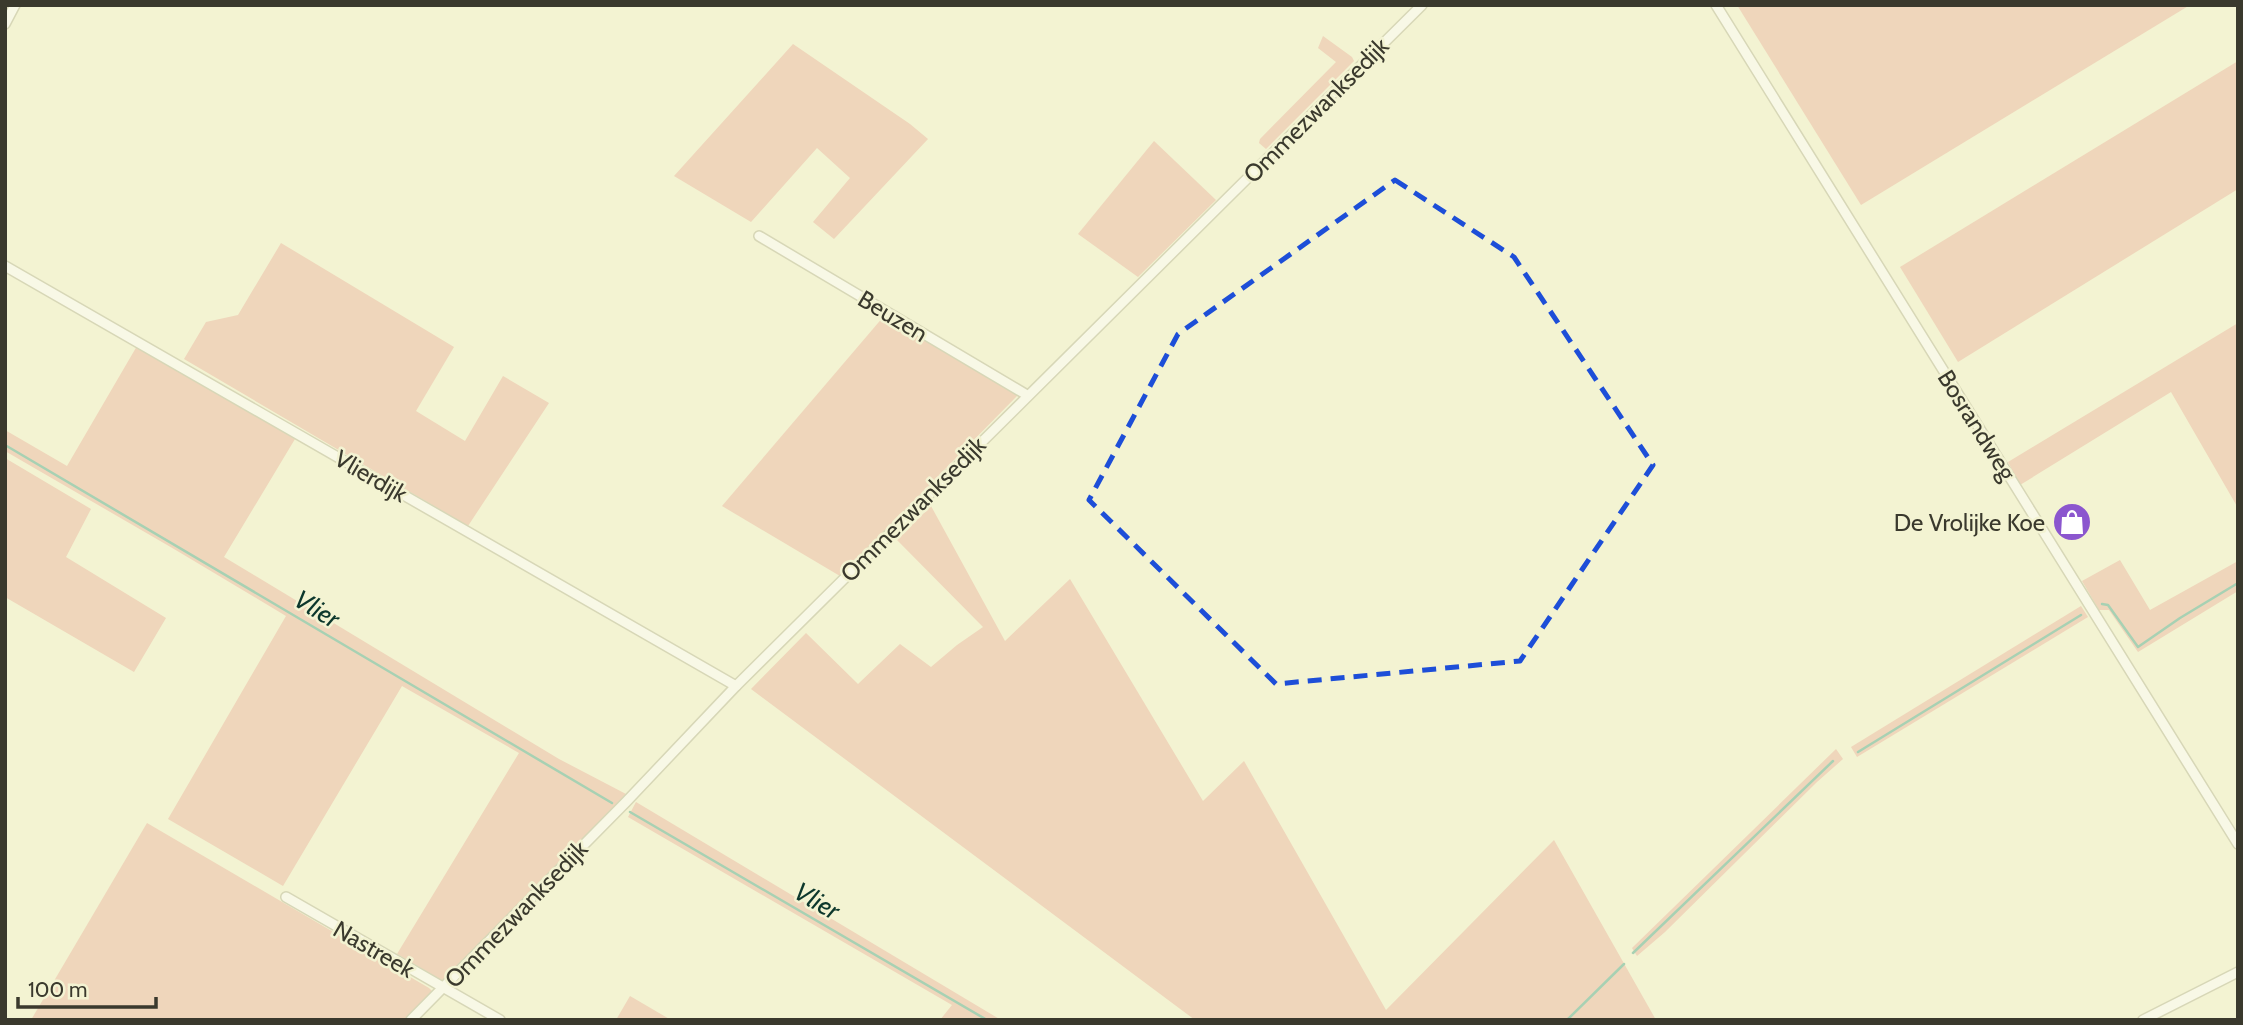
<svg xmlns="http://www.w3.org/2000/svg" width="2243" height="1025" font-family="Cabin,sans-serif">
<style>
.green{fill:#ebb39f}
.lines{fill:none;stroke-linecap:round;stroke-linejoin:round}
.stream{stroke:#4ca98f;stroke-width:2.5}
.minor-casing{stroke:#b7b697;stroke-width:12}
.minor{stroke:#fff;stroke-width:9}
.marked{fill:none;stroke:#1d4ed8;stroke-width:5;stroke-dasharray:14 9;stroke-linejoin:round}
.labels{text-anchor:middle;dominant-baseline:central;stroke-width:5;stroke-linejoin:round;paint-order:stroke}
.street-label{font-size:24px;fill:#3a392d;stroke:#f3f3d2}
.poi-label{font-size:24px;fill:#3a392d;stroke:#f3f3d2;text-anchor:end}
.water-label{font-size:26px;font-style:italic;fill:#0c372c;stroke:#f3f3d2}
</style>
<rect width="100%" height="100%" fill="#f3f3d2"/>
<g class="green">
<path d="M1737 5H2190L1861 205Z"/>
<path d="M1323 36 1352 57 1354 61 1266 149 1259 143 1260 139 1336 62 1318 48Z"/>
<path d="M793 44 910 124 928 139 834 239 813 222 850 178 817 148 751 222 674 176Z"/>
<path d="M2238 61V189L1958 362 1900 267Z"/>
<path d="M1154 141 1216 200 1138 277 1078 234Z"/>
<path d="M281 243 454 347 416 411 465 441 503 376 549 403 468 526 184 359 206 322 238 315Z"/>
<path d="M884 316 1018 395 840 576 722 506Z"/>
<path d="M2238 323V508L2171 392 2020 485 2008 462Z"/>
<path d="M137 346 295 439 224 557 559 759 626 794 443 981 397 954 519 753 402 686 283 886 168 819 286 616 174 549 5 451V430L67 466Z"/>
<path d="M5 458 91 509 66 557 166 618 134 672 5 597Z"/>
<path d="M931 506 1005 641 1070 579 1203 801 1244 761 1386 1010 1554 840 1656 1020H1195L751 689 806 633 858 684 900 644 931 667 957 645 983 627 897 540Z"/>
<path d="M2120 560 2150 610 2238 561V591L2138 652 2109 610H2099L2082 581Z"/>
<path d="M2081 606 2088 617 1857 757 1851 747Z"/>
<path d="M1836 749 1843 759 1817 782 1665 932 1637 956 1632 948Z"/>
<path d="M636 802 1001 1020H940L952 1005 628 817Z"/>
<path d="M147 823 429 988 432 991 405 1020H31Z"/>
<path d="M630 996 671 1020H616Z"/>
</g>
<g class="lines">
<g class="stream">
<path d="M5 445 612 803"/>
<path d="M2102 604 2108 605 2138 647 2180 618 2238 583"/>
<path d="M1858 752 2081 615"/>
<path d="M630 812 987 1020"/>
<path d="M1633 953 1833 761"/>
<path d="M1567 1020 1624 964"/>
</g>
<defs>
<g id="minor">
<path d="M1716 5 2238 844"/>
<path d="M5 24 15 5"/>
<path d="M759 236 1027 395"/>
<path d="M5 266 736 686"/>
<path d="M286 897 500 1020"/>
<path d="M411 1020 626 802 736 686 1422 5"/>
<path d="M2143 1020 2238 972"/>
</g>
</defs>
<use href="#minor" class="minor-casing"/>
<use href="#minor" class="minor"/>
</g>
<path d="M0 0H2243V1025H0ZM1395 180 1514 257 1653 465 1520 661 1276 684 1089 500 1178 334Z" fill="#f3f3d2" fill-opacity=".55" fill-rule="evenodd"/>
<path class="marked" d="M1395 180 1514 257 1653 465 1520 661 1276 684 1089 500 1178 334Z"/>
<defs>
<symbol id="shop-disc" viewBox="-11 -11 22 22"><circle r="9.5" fill="#8b56ce" stroke="#f3f3d2"/><path d="M-5-2.5h2.3a2.7 3.5 0 0 1 5.4 0H5L5.5 6h-11ZM-1.5-2.5h3a1.5 2.3 0 0 0-3 0Z" fill="#fff"/></symbol>
</defs>
<g fill-rule="evenodd">
<use href="#shop-disc" x="2050" y="500" width="44" height="44"/>
</g>
<g class="labels">
<g class="street-label">
<text transform="translate(1316 110) rotate(-45)">Ommezwanksedijk</text>
<text transform="translate(893 316) rotate(31)">Beuzen</text>
<text transform="translate(1977 425) rotate(58)">Bosrandweg</text>
<text transform="translate(371 476) rotate(30)">Vlierdijk</text>
<text transform="translate(913 509) rotate(-45)">Ommezwanksedijk</text>
<text transform="translate(516 914) rotate(-46)">Ommezwanksedijk</text>
<text transform="translate(374 949) rotate(30)">Nastreek</text>
</g>
<g class="poi-label">
<text x="2045" y="522">De Vrolijke Koe</text>
</g>
<g class="water-label">
<text transform="translate(317 609) rotate(31)">Vlier</text>
<text transform="translate(817 901) rotate(30)">Vlier</text>
</g>
</g>
<rect width="2243" height="1025" fill="none" stroke="#3a392d" stroke-width="14"/>
<path d="M18 997v10h138v-10" fill="none" stroke="#3a392d" stroke-width="3.5"/>
<text x="28" y="997" font-size="21" fill="#3a392d" stroke="#f3f3d2" stroke-width="5" paint-order="stroke">100 m</text>
</svg>
